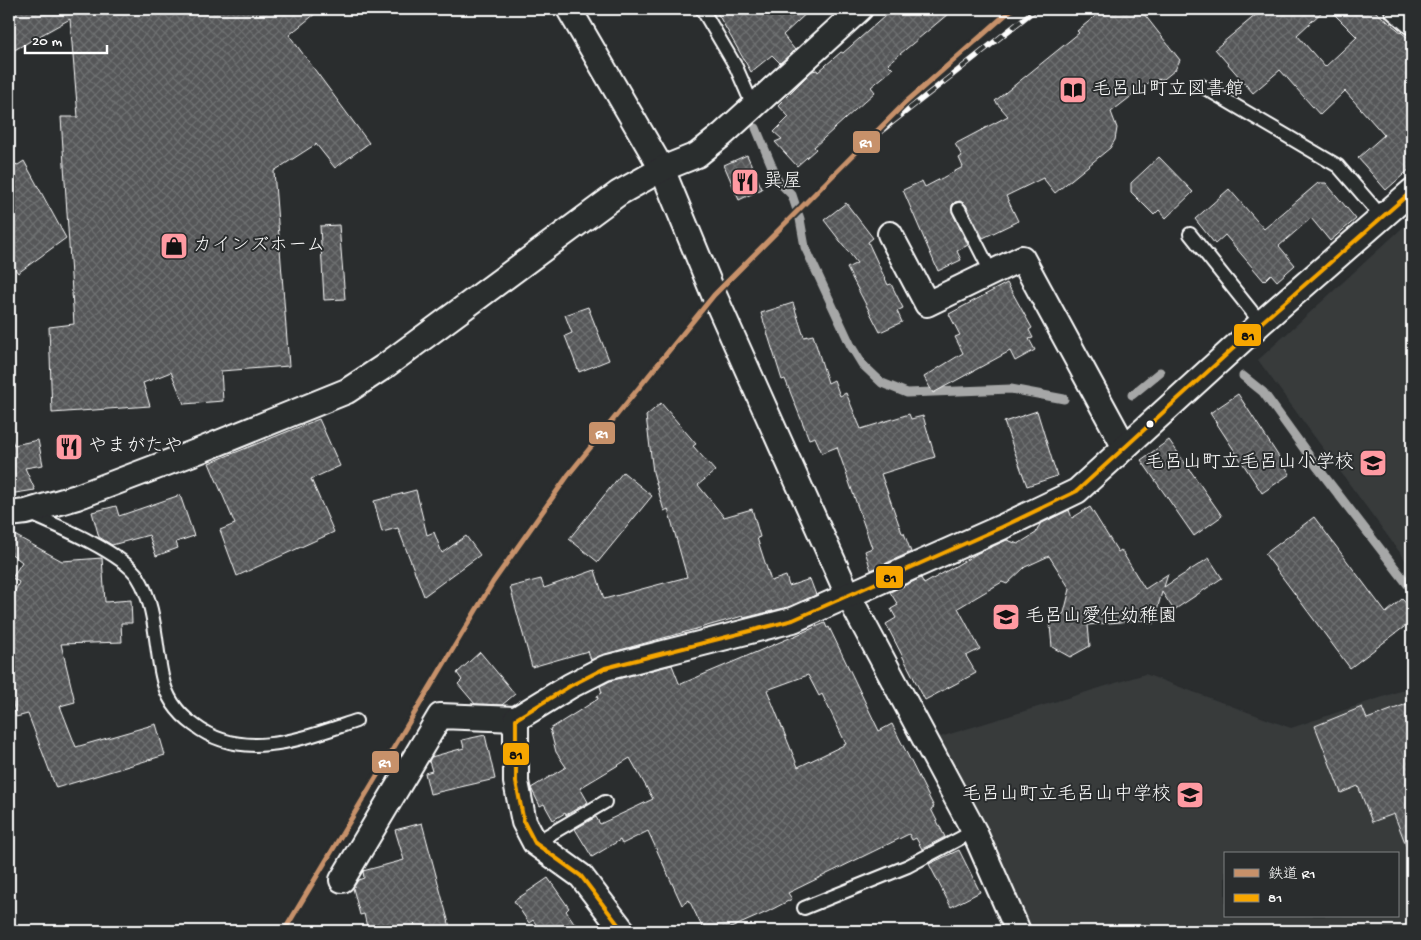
<svg xmlns="http://www.w3.org/2000/svg" width="1421" height="940" font-family="'Gochi Hand','Klee One',sans-serif">
<style>
.built{fill:#373a3b;fill-rule:evenodd}
.lines{fill:none;stroke-linecap:round;stroke-linejoin:round}
.stream{stroke:#a6a7a7;stroke-width:9}
.building{fill:url(#building-cross-hatch);stroke:#fff;fill-rule:evenodd}
.service-casing{stroke:#fff;stroke-width:16}
.minor-casing{stroke:#fff;stroke-width:28}
.service{stroke:#2a2d2e;stroke-width:12}
.minor{stroke:#2a2d2e;stroke-width:24}
.rail-casing{stroke:#fff;stroke-width:5.5}
.rail{stroke:#2a2d2e;stroke-width:4;stroke-dasharray:11;stroke-linecap:butt}
.bus-1-casing{stroke:#2a2d2e;stroke-width:8}
.bus-1{stroke:#f7a600;stroke-width:4}
.rail-1-casing{stroke:#2a2d2e;stroke-width:9}
.rail-1{stroke:#c7916a;stroke-width:5}
.bus-dot{fill:#fff;stroke:#2a2d2e;stroke-width:2}
.labels{text-anchor:middle;dominant-baseline:central;stroke-width:4;stroke-linejoin:round;paint-order:stroke}
.poi-label{font-size:19px;fill:#fff;stroke:#2a2d2e;text-anchor:start}
.line-badge{stroke:#2a2d2e;stroke-width:2}
.badge-label{font-size:14px;text-anchor:middle;font-weight:bold;fill:#fff}
.pale-badge-label{font-size:14px;text-anchor:middle;font-weight:bold;fill:#111}
</style>
<defs>
<pattern id="building-cross-hatch" width="8" height="8" patternUnits="userSpaceOnUse" patternTransform="scale(1.25)"><rect width="8" height="8" fill="#555758"/><path d="M0 0l8 8M0 8l8-8" fill="none" stroke="#6e7071"/></pattern>
</defs>
<rect width="100%" height="100%" fill="#2a2d2e"/>
<filter id="ink" filterUnits="userSpaceOnUse"><feTurbulence type="fractalNoise" baseFrequency=".02" numOctaves="2"/><feDisplacementMap in="SourceGraphic" scale="10" xChannelSelector="R" yChannelSelector="G"/><feConvolveMatrix kernelMatrix="1 2 1 2 8 2 1 2 1" color-interpolation-filters="sRGB"/></filter>
<g filter="url(#ink)">
<g class="built">
<path d="M1412 219V569L1258 360Z"/>
<path d="M1145 674 1291 728 1412 687V931H1031L940 737ZM1225 854H1397V916H1225Z"/>
</g>
<g class="lines">
<g class="stream">
<path d="M756 128 778 181 792 195 800 219 805 247 851 346 862 364 882 383 907 393 1011 389 1064 399"/>
<path d="M1243 376 1263 392 1318 468 1412 590"/>
<path d="M1132 395 1160 372"/>
</g>
</g>
<g class="building">
<path d="M9 9H321L289 35 369 143 335 168 316 144 274 171 289 366 221 371 223 401 184 404 171 372 143 383 150 406 52 413 49 327 74 324 61 117H78L70 19 9 53Z"/>
<path d="M715 9H811L783 35 795 50 780 63 772 55 751 72Z"/>
<path d="M893 9H954L888 64 893 69 871 87 875 92 814 147 816 149 797 166 775 142 782 139 774 132 789 117 778 105 812 71 817 70 818 72 841 52 843 53Z"/>
<path d="M1104 9H1140L1180 60 1175 70 1164 79 1152 80 1111 112 1117 128 1115 140 1110 148 1055 193 1043 178 1006 196 1018 221 983 238 966 205 960 201 955 202 952 205V212L968 245 957 251 961 260 938 271 903 190 922 181 925 187 963 167 959 158 962 156 955 144 1008 116 995 101 1079 33 1077 31Z"/>
<path d="M1263 9H1325L1297 35 1325 67 1357 37 1329 9H1372L1412 41V167L1386 190 1358 158 1384 135 1345 91 1320 115 1280 70 1253 93 1215 49Z"/>
<path d="M747 155 762 189 739 200 724 165Z"/>
<path d="M1159 157 1193 192 1166 218 1159 210 1154 215 1131 192V183Z"/>
<path d="M24 161 66 238 18 273 9 261V162L18 165Z"/>
<path d="M1318 183H1326L1356 219 1330 241 1311 218 1279 246 1295 265 1277 281 1271 274 1264 281 1225 235 1215 244 1195 219 1229 189 1264 229Z"/>
<path d="M846 203 873 238 868 242 888 285 891 284 903 308 897 311 902 322 880 332 847 268 857 263 824 220Z"/>
<path d="M339 225 345 299 324 300 320 226Z"/>
<path d="M1007 283 1032 328 1029 330 1033 338 1029 339 1035 350 1015 361 1010 351 933 393 924 377 963 353 955 337 960 335 949 314Z"/>
<path d="M793 303 804 337 813 335 828 383 834 380 840 396 846 393 861 429 909 414 911 419 923 416 935 457 881 474 902 533H904L911 552 871 570 865 551 872 548 837 447 822 453 815 437 809 439 785 379 782 380 761 313Z"/>
<path d="M588 307 609 360 579 372 565 336 572 333 565 315Z"/>
<path d="M1238 394 1290 474 1262 493 1210 413Z"/>
<path d="M661 403 696 444 693 446 715 471 698 485 724 517 752 509 760 537 757 538 771 581 786 576 789 586 810 579 816 595 788 607 744 618 743 616 602 655 591 660 588 651 532 667 510 587 541 579 544 588 595 570 604 599 687 577 668 509 664 511 653 472 646 416Z"/>
<path d="M1037 411 1057 476 1027 486 1004 422Z"/>
<path d="M319 419 340 466 311 479 334 532 237 576 220 530 235 524 209 463Z"/>
<path d="M9 433 14 445 38 440 43 465 25 468 35 490 9 494Z"/>
<path d="M1169 440 1222 516 1194 536 1141 460Z"/>
<path d="M623 472 652 496 598 562 569 539Z"/>
<path d="M416 490 427 535 434 532 442 553 466 536 480 555 424 596 398 528 382 532 374 501Z"/>
<path d="M180 495 194 536 176 542 178 548 156 556 149 535 112 545 99 537 92 512 116 506 119 516Z"/>
<path d="M1090 507 1118 552 1121 550 1145 589 1168 574 1164 587 1209 558 1222 578 1174 610 1162 592 1153 624 1141 620 1088 625 1090 646 1070 657 1052 647 1050 625 1064 613 1070 589 1049 556 1025 567 1007 584 1002 582 958 608 980 649 966 656 976 673 925 700 886 624 896 618 891 609 898 605 890 592 921 578 924 584 978 553 1007 540 1018 544 1036 533 1040 524 1069 510 1072 518Z"/>
<path d="M1314 517 1386 613 1402 599 1412 610V621L1350 668 1265 554Z"/>
<path d="M9 532 62 561 102 558 105 602 131 600 132 623H121L122 642 61 644 75 702 60 706 76 747 156 724 165 755 56 788 28 714 16 717 9 687V606L19 582 12 578 22 562 9 552Z"/>
<path d="M825 623 827 628 829 627 879 731 892 724 934 807 931 809 945 837 922 849 916 838 912 840 909 834 788 893 792 899 767 912 724 931H704L689 900 682 905 648 831 622 844 620 840 592 857 575 829 596 817 600 824 653 799 630 758 580 788 588 802 566 815 565 813 553 820 544 804 540 806 531 788 566 767 556 752 550 729 598 699 597 696 602 693 600 686 610 681 672 665 679 683 681 684ZM808 675 819 696 822 694 846 744 798 767 767 690Z"/>
<path d="M480 652 515 694 502 705 475 704 458 684 462 680 457 673Z"/>
<path d="M1412 702V857L1411 858 1394 814 1372 822 1358 786 1341 793 1315 726 1362 707 1367 719Z"/>
<path d="M485 735 495 779 430 794 425 773 432 771 429 761 431 757 464 748 462 740Z"/>
<path d="M422 823 451 931H368L364 914 360 915 353 888 358 880 364 878 363 871 404 860 395 830Z"/>
<path d="M959 850 980 892 951 907 929 864Z"/>
<path d="M548 878 569 908 566 911 580 931H541L533 920 529 923 514 901Z"/>
</g>
<g class="lines">
<defs>
<g id="service">
<path d="M702 9 736 67 753 106"/>
<path d="M1200 85 1338 166 1383 218"/>
<path d="M959 209 991 272"/>
<path d="M1190 234 1261 323"/>
<path d="M28 513C56 525 123 553 138 577 156 605 155 645 162 676 166 697 177 713 194 725 243 763 304 738 356 721"/>
<path d="M535 843 605 802"/>
<path d="M804 908 908 866 974 831"/>
</g>
<g id="minor">
<path d="M569 9 662 169 714 295 849 597 974 831 1018 931"/>
<path d="M1397 9 1412 22"/>
<path d="M890 234 927 304 1022 258 1124 446"/>
<path d="M9 514 26 512 77 497 201 450 347 391 385 366 619 193 662 169 697 155 722 135 860 9"/>
<path d="M342 880 440 716 516 719"/>
<path d="M623 931 581 876 535 843 524 822 516 782V719L570 686 605 668 793 620 1002 527 1077 491 1261 323 1412 191"/>
</g>
</defs>
<use href="#service" class="service-casing"/>
<use href="#minor" class="minor-casing"/>
<use href="#service" class="service"/>
<use href="#minor" class="minor"/>
<defs>
<path id="rail" d="M857 150 1036 9"/>
</defs>
<use href="#rail" class="rail-casing"/>
<use href="#rail" class="rail"/>
<defs>
<path id="bus-1" d="M623 931 581 876 535 843 524 822 516 782V719L570 686 605 668 793 620 1002 527 1077 491 1261 323 1412 191"/>
</defs>
<use href="#bus-1" class="bus-1-casing"/>
<use href="#bus-1" class="bus-1"/>
<defs>
<path id="rail-1" d="M284 931 493 582 569 474 714 295 905 103 1012 9"/>
</defs>
<use href="#rail-1" class="rail-1-casing"/>
<use href="#rail-1" class="rail-1"/>
</g>
</g>
<defs>
<symbol id="library-square" viewBox="-11 -11 22 22"><rect x="-9" y="-9" width="18" height="18" rx="4" fill="#ff9aa2" stroke="#2a2d2e"/><path d="M-6-4Q-3-5.5-.7-3.5V5Q-3 3-6 4ZM6-4Q3-5.5 .7-3.5V5Q3 3 6 4Z" fill="#111"/></symbol>
<symbol id="restaurant-square" viewBox="-11 -11 22 22"><rect x="-9" y="-9" width="18" height="18" rx="4" fill="#ff9aa2" stroke="#2a2d2e"/><path d="M-5-6h1v4h1v-4h1v4h1v-4h1v5L-1.5 .5V6h-2V.5L-5-1ZM5-6V6H3V1.5H1.5Q1.5-4 5-6Z" fill="#111"/></symbol>
<symbol id="shop-square" viewBox="-11 -11 22 22"><rect x="-9" y="-9" width="18" height="18" rx="4" fill="#ff9aa2" stroke="#2a2d2e"/><path d="M-5-2.5h2.3a2.7 3.5 0 0 1 5.4 0H5L5.5 6h-11ZM-1.5-2.5h3a1.5 2.3 0 0 0-3 0Z" fill="#111"/></symbol>
<symbol id="school-square" viewBox="-11 -11 22 22"><rect x="-9" y="-9" width="18" height="18" rx="4" fill="#ff9aa2" stroke="#2a2d2e"/><path d="M0-5L7-2L0 1L-7-2ZM-4 1L0 2.5L4 1V4Q0 6-4 4Z" fill="#111"/></symbol>
</defs>
<g fill-rule="evenodd">
<use href="#library-square" x="1057" y="74" width="32" height="32"/>
<use href="#restaurant-square" x="729" y="166" width="32" height="32"/>
<use href="#shop-square" x="158" y="230" width="32" height="32"/>
<use href="#restaurant-square" x="53" y="431" width="32" height="32"/>
<use href="#school-square" x="1357" y="447" width="32" height="32"/>
<use href="#school-square" x="990" y="601" width="32" height="32"/>
<use href="#school-square" x="1174" y="779" width="32" height="32"/>
</g>
<circle class="bus-dot" cx="1150" cy="424" r="4.5"/>
<g class="labels">
<g class="poi-label">
<text x="1092" y="90">毛呂山町立図書館</text>
<text x="764" y="182">巽屋</text>
<text x="193" y="246">カインズホーム</text>
<text x="88" y="447">やまがたや</text>
<text x="1354" y="463" text-anchor="end">毛呂山町立毛呂山小学校</text>
<text x="1025" y="617">毛呂山愛仕幼稚園</text>
<text x="1171" y="795" text-anchor="end">毛呂山町立毛呂山中学校</text>
</g>
</g>
<g class="line-badge">
<rect x="852" y="130" width="29" height="24" rx="5" fill="#c7916a"/>
<rect x="1233" y="323" width="29" height="24" rx="5" fill="#f7a600"/>
<rect x="588" y="421" width="28" height="24" rx="5" fill="#c7916a"/>
<rect x="875" y="565" width="29" height="24" rx="5" fill="#f7a600"/>
<rect x="502" y="742" width="28" height="24" rx="5" fill="#f7a600"/>
<rect x="371" y="750" width="29" height="24" rx="5" fill="#c7916a"/>
</g>
<g class="badge-label">
<text x="866" y="147">R1</text>
<text x="602" y="438">R1</text>
<text x="385" y="767">R1</text>
</g>
<g class="pale-badge-label">
<text x="1248" y="340">81</text>
<text x="890" y="582">81</text>
<text x="516" y="759">81</text>
</g>
<rect width="1421" height="940" fill="none" stroke="#2a2d2e" stroke-width="30"/>
<rect x="15" y="15" width="1391" height="910" fill="none" stroke="#fff" stroke-width="2" filter="url(#ink)"/>
<rect x="1224" y="852" width="175" height="65" fill="#2a2d2e" stroke="#7f8182"/>
<rect x="1234" y="869" width="25" height="8" fill="#c7916a" stroke="#7f8182"/>
<text x="1268" y="878" font-size="15" fill="#ffffff">鉄道 R1</text>
<rect x="1234" y="894" width="25" height="8" fill="#f7a600" stroke="#7f8182"/>
<text x="1268" y="902" font-size="15" fill="#ffffff">81</text>
<path d="M25 45v8h82v-8" fill="none" stroke="#ffffff" stroke-width="2.5"/>
<text x="32" y="45" font-size="15" fill="#ffffff" stroke="#2a2d2e" stroke-width="4" paint-order="stroke">20 m</text>
</svg>
